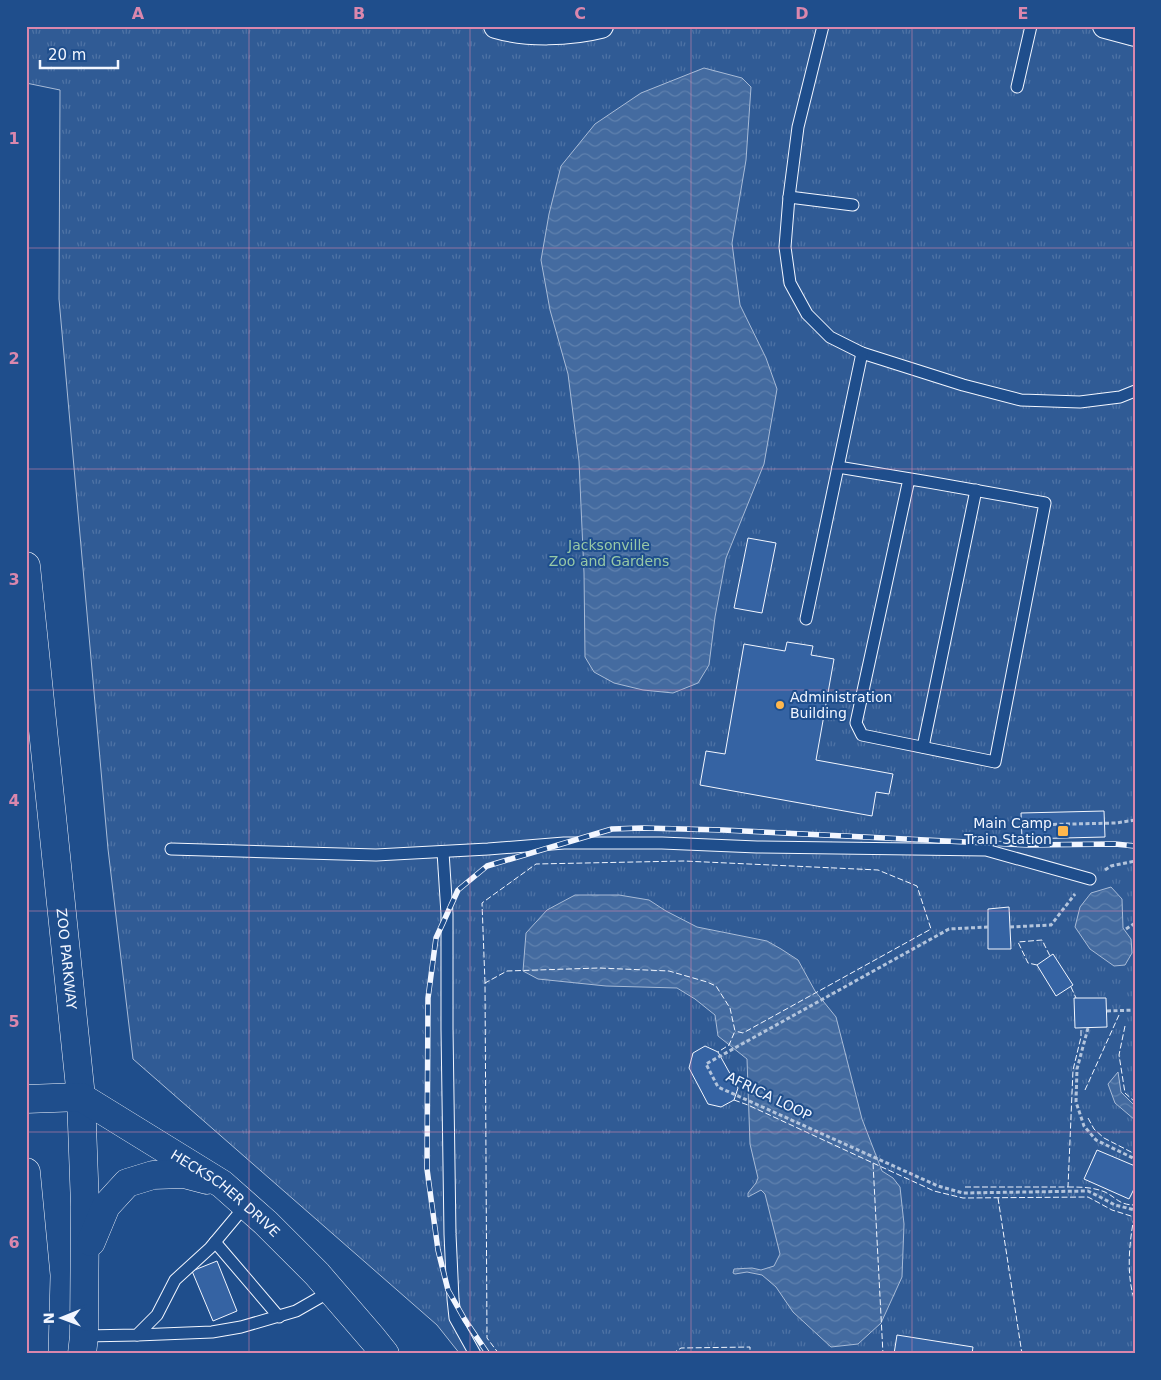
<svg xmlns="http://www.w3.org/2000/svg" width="1161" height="1380" font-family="'DejaVu Sans',sans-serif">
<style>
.park{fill:url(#park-tufts);stroke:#a8bbd7}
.water{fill:url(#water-waves);stroke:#a8bbd7}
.building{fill:#3563a3;stroke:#f2f6ff}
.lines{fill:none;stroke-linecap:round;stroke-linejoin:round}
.lane-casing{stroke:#f2f6ff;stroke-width:13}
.street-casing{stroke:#f2f6ff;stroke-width:26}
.secondary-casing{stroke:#f2f6ff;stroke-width:29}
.path{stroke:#b3c4dc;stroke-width:3;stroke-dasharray:4 2.5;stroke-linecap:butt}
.lane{stroke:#1f4e8c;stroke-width:11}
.street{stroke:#1f4e8c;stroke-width:24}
.secondary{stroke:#1f4e8c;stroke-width:28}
.rail-casing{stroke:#f2f6ff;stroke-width:5.5}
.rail{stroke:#1f4e8c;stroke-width:4;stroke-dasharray:11;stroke-linecap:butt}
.fence{stroke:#f2f6ff;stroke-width:1;stroke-dasharray:6 2.5;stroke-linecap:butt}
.grid{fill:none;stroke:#da87ad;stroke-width:1;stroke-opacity:0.55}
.poi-dot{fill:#ffb74d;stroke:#1f4e8c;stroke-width:2}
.labels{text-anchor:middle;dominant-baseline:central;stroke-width:4;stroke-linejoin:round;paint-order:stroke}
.park-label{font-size:14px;fill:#97c8a6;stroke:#1f4e8c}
.poi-label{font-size:14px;fill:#f2f6ff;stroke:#1f4e8c;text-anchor:start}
.street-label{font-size:14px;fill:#f2f6ff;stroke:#1f4e8c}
.neatline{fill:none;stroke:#da87ad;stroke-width:2}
.grid-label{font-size:16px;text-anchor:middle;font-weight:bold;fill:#da87ad}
</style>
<defs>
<pattern id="park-tufts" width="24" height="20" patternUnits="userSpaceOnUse" patternTransform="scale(1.25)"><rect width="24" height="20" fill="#305b95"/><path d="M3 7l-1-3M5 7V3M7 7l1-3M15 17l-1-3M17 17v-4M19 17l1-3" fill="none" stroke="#4e73a5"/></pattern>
<pattern id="water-waves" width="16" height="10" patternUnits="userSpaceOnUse" patternTransform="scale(1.25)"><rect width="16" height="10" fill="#446ba0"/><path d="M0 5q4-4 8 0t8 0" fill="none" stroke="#5f81ae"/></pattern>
</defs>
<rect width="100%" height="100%" fill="#1f4e8c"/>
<path class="park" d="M26 26H1135V1354H460L437 1325 133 1059 108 849 59 299 60 90 26 83Z"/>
<g class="water">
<path d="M704 68 742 78 751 87 746 160 732 243 740 305 766 358 777 389 764 464 726 558 715 617 709 665 698 683 673 693 643 690 614 683 594 672 585 657 584 573 579 461 568 374 550 310 541 260 549 214 561 166 595 124 641 93Z"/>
<path d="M1111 887 1122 899 1123 928 1131 939 1132 953 1125 965 1114 966 1090 949 1075 927 1080 907 1091 893Z"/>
<path d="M575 895H619L649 900 666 911 697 927 767 941 781 949 798 960 815 991 836 1017 862 1119 882 1171 893 1178 900 1187 904 1224 902 1277 881 1323 858 1344 831 1347 793 1312 776 1287 762 1275 747 1272 735 1274 733 1273 734 1269 752 1268 761 1270 774 1266 780 1254 765 1194 761 1190 748 1197V1193L756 1183 758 1178 750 1144 747 1059 718 1036 715 1015 695 999 677 988 606 986 538 979 523 971 526 933 547 910Z"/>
<path d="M1118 1072 1121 1092 1135 1106V1120L1115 1103 1108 1084Z"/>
</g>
<g class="building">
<path d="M748 538 776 543 762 613 734 608Z"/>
<path d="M787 642 813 646 811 655 834 659 816 760 893 774 889 794 876 792 872 816 700 785 706 751 725 754 744 644 785 651Z"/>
<path d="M1104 811 1105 837 1022 839 1021 813Z"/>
<path d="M1009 907 1011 949H988V909Z"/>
<path d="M1053 954 1073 985 1056 996 1037 965Z"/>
<path d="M1074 998H1106L1107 1027 1075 1028Z"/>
<path d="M705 1046 718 1052 738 1088 734 1100 721 1107 708 1104 689 1068 693 1053Z"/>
<path d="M1097 1150 1135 1166V1187L1129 1199 1084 1179Z"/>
<path d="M217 1261 237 1311 213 1321 192 1271Z"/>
<path d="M897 1335 973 1347 972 1354H894Z"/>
</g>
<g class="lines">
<defs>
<g id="lane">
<path d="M823 26 798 127 789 197 785 247 790 283 807 314 830 337 862 353 963 385 1021 400 1080 402 1120 397 1135 391"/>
<path d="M1017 87 1031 26"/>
<path d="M789 197 853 205"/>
<path d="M838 467C907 478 976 490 1045 503L995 762 862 735 856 723 909 479"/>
<path d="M806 619 862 353"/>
<path d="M923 747 976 490"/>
<path d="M171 849 376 855 488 849 564 843H662L757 847 986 850 1090 879"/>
<path d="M443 852 447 914V1029L450 1234 453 1299 455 1318 475 1354"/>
<path d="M215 1242 279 1317"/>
<path d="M137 1335 212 1332 241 1327 296 1311 331 1291"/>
<path d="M84 1336 137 1335 157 1315 175 1280 210 1248 246 1205"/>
</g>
<g id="street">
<path d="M496 26C526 35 570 34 601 26"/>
<path d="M1105 26 1135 34"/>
</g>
<g id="secondary">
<path id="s1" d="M26 566 81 1097 85 1206 84 1336 82 1354"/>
<path id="s2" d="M26 1099 81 1097 222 1184 266 1223 317 1274 373 1339 385 1354"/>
<path d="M26 1172 36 1276 34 1354"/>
<path d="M91 1242 106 1206 127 1183 153 1175 184 1174 207 1180"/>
</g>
</defs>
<use href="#lane" class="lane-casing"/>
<use href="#street" class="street-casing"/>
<use href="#secondary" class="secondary-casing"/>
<g class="path">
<path d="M1027 825 1116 823 1135 820"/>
<path d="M1105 870 1111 866 1135 861"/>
<path d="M988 927 949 929 706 1064 718 1087 938 1186 963 1193 1088 1191 1102 1198 1115 1205 1135 1210"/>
<path d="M1010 927 1051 925 1075 894"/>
<path d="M1126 929 1135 923"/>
<path d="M1107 1011 1135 1010"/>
<path d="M1088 1028 1077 1069 1076 1102 1084 1126 1096 1140 1135 1159"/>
</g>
<use href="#lane" class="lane"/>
<use href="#street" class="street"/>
<use href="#secondary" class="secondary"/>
<defs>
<path id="rail" d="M488 1354 465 1320 448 1290 438 1250 427 1169 428 998 436 938 458 890 487 866 612 829 642 828 723 830 1028 845 1115 844 1135 846"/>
</defs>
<use href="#rail" class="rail-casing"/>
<use href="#rail" class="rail"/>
<g class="fence">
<path d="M1037 965 1028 963 1018 942 1042 940 1050 956"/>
<path d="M485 983 482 903 536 864 684 861 878 870 917 886 931 929 743 1033 735 1031"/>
<path d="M1071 987 1076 998"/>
<path d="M1125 1026 1119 1055 1125 1093 1135 1102"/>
<path d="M1085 1090 1119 1015"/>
<path d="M734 1100 748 1105 873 1163 883 1354"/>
<path d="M1088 1118 1094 1129 1104 1138 1135 1154"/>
<path d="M873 1163 934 1191 963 1198 1088 1197 1112 1210 1134 1217C1129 1245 1126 1275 1135 1302"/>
<path d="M965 1187H1068L1073 1070 1081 1037V1028"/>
<path d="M1068 1187C1080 1187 1093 1187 1105 1192 1117 1198 1119 1205 1135 1205"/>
<path d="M998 1198 1022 1354"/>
<path d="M499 1354 487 1338 485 983 507 971 599 968 669 971 707 982 716 986 730 1008 735 1031 729 1045 718 1052"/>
<path d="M672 1354 681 1348 750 1347V1354"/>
</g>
</g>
<path class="grid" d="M249 26V1354M470 26V1354M691 26V1354M912 26V1354M26 248H1135M26 469H1135M26 690H1135M26 911H1135M26 1132H1135"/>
<g class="poi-dot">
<circle cx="780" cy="705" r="5"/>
<rect x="1057" y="825" width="12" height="12" rx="2.5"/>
</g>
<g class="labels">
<g class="park-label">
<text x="609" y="545">Jacksonville<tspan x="609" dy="16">Zoo and Gardens</tspan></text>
</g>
<g class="poi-label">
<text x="790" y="697">Administration<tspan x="790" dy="16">Building</tspan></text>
<text x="1052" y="823" text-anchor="end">Main Camp<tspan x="1052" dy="16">Train Station</tspan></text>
</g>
<g class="street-label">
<text stroke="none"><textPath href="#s1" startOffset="395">ZOO PARKWAY</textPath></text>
<text transform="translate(769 1096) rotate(26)">AFRICA LOOP</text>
<text stroke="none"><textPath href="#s2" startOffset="229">HECKSCHER DRIVE</textPath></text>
</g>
</g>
<rect width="1161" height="1380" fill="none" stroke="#1f4e8c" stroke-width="55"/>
<g transform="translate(62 1318) rotate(269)" stroke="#1f4e8c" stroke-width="4" paint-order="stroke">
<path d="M0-4L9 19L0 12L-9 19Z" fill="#f2f6ff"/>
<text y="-8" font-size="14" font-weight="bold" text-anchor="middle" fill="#f2f6ff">N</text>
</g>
<path d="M40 60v8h78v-8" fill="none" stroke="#f2f6ff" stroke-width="2.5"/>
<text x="48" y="60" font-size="15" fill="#f2f6ff" stroke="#1f4e8c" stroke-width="4" paint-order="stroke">20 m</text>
<rect x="28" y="28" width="1106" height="1324" class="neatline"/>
<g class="grid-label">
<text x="138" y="19">A</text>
<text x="359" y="19">B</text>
<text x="580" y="19">C</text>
<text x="802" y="19">D</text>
<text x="1023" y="19">E</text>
<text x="14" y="144">1</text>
<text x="14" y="364">2</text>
<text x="14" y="585">3</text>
<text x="14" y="806">4</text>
<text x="14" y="1027">5</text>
<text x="14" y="1248">6</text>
</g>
</svg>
